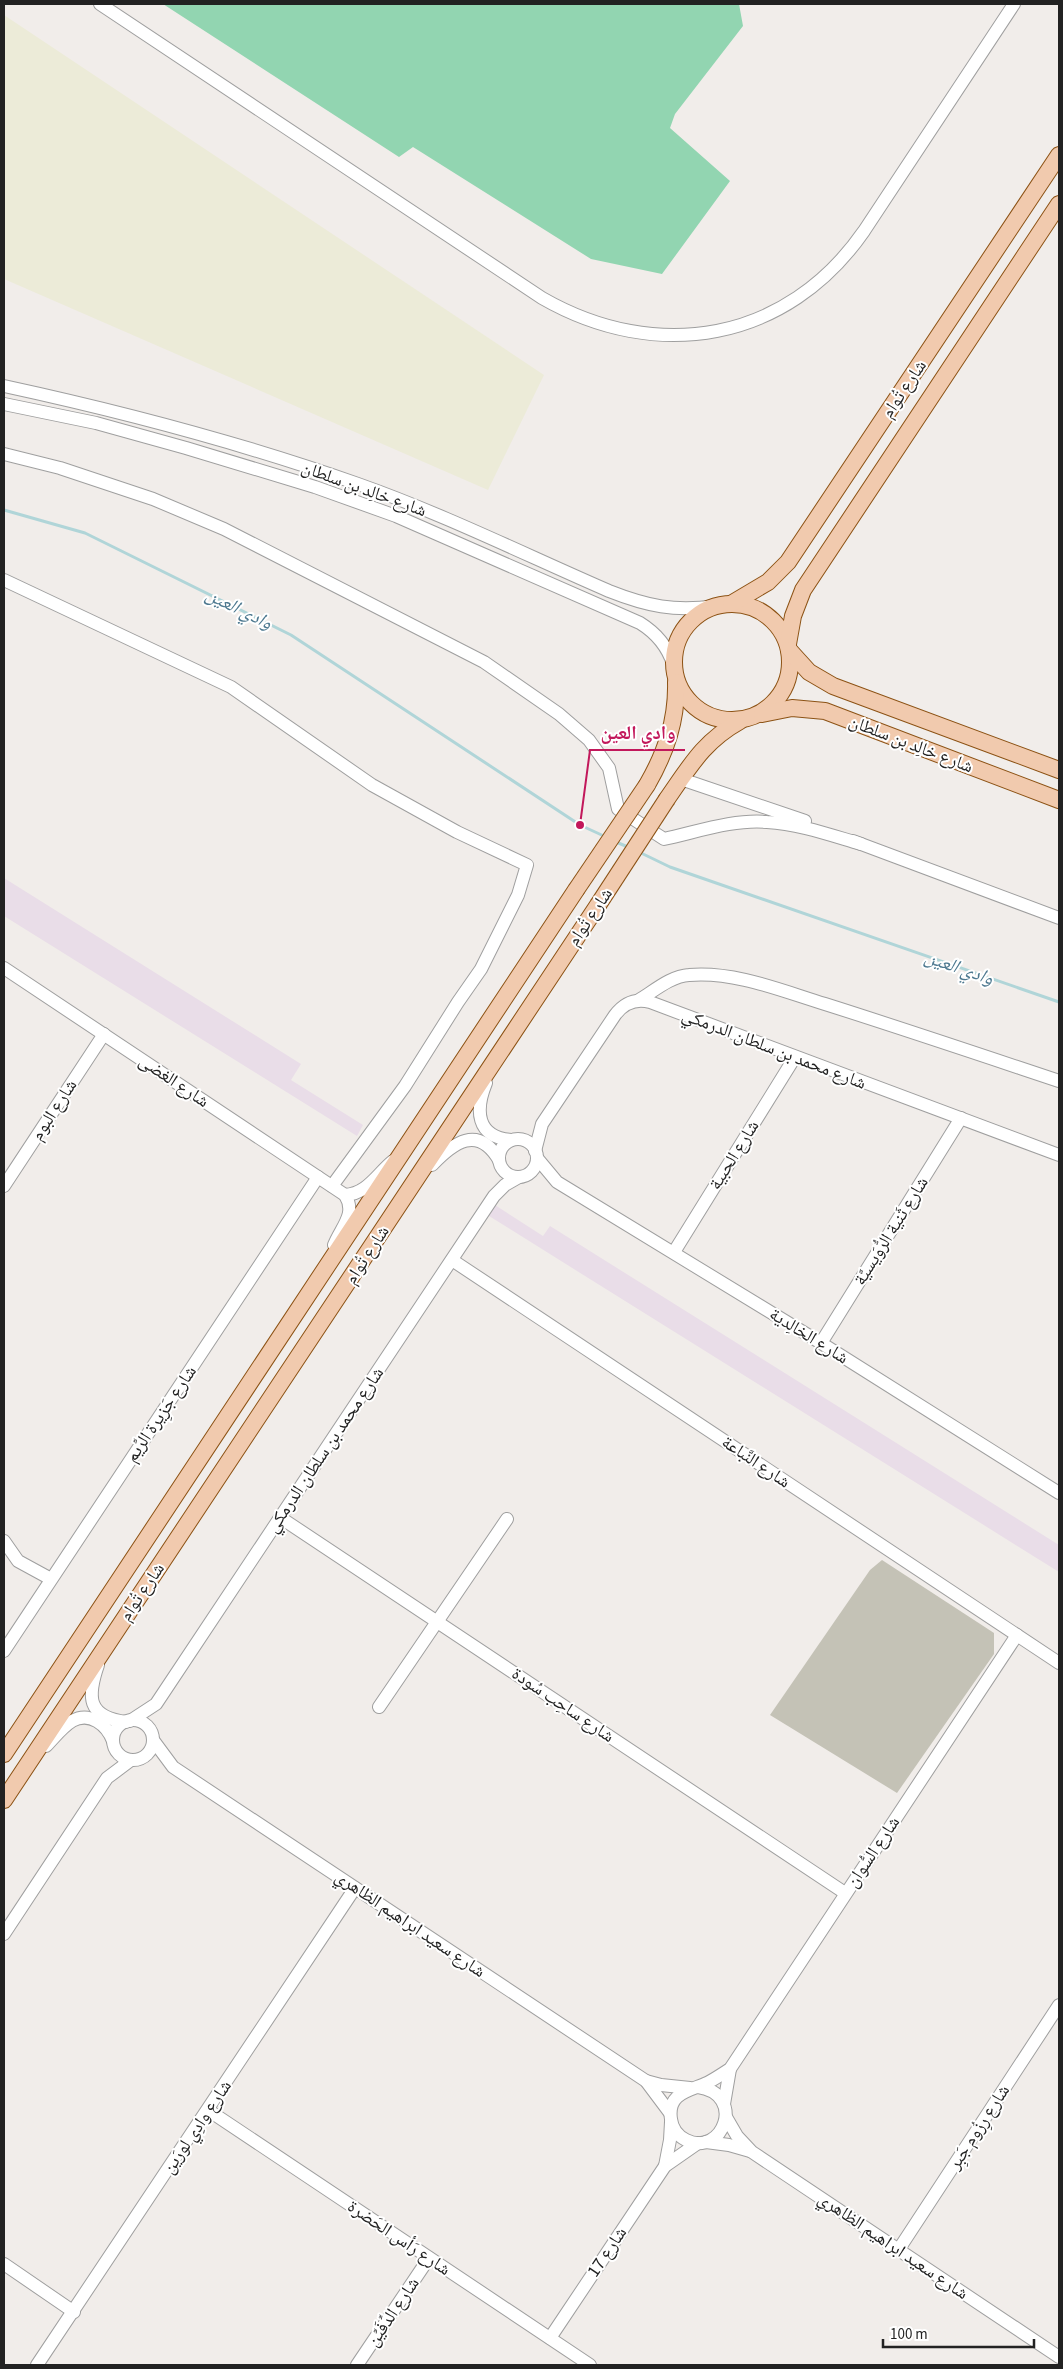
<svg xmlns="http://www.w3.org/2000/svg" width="1063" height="2369" font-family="'Source Sans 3','Noto Naskh Arabic',sans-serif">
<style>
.industrial{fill:#e9dde8}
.construction{fill:#c4c2b6}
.farmland{fill:#ecebd8}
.pitch{fill:#92d5b1}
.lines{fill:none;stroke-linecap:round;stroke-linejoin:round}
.stream{stroke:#b0d5d8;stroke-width:3}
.minor-casing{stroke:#9f9f9f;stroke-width:14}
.major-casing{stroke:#8c5214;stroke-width:18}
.minor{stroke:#fff;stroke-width:12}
.major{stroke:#f1caae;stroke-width:16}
.major-bridge-casing{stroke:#8c5214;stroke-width:18;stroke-linecap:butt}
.major-bridge{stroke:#f1caae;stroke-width:16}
.labels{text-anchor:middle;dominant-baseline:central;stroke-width:4;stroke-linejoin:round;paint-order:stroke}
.street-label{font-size:18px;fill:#222;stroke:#fff}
.water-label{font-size:19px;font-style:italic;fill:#4e7990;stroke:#fff}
.leader{fill:none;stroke:#c2185b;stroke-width:2}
.callout-dot{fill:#c2185b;stroke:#fff;stroke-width:2}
.callout-label{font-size:19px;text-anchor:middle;font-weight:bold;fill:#c2185b;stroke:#fff;stroke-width:4;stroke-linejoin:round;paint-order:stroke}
</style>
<rect width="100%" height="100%" fill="#f1edea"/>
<g class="industrial">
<path d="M4 878 301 1064 291 1080 363 1125 357 1136 4 916Z"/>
<path d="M495 1205 543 1236 550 1226 1059 1545V1572L489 1216Z"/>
</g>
<path class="construction" d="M882 1560 994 1633V1654L897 1793 770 1715 870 1570Z"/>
<path class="farmland" d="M4 15 544 375 488 490 4 279Z"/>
<path class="pitch" d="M163 4H739L743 26 675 114 670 128 730 181 662 274 591 259 413 147 399 157Z"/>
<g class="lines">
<g class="stream">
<path d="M4 510 85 533 291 635 580 825 606 837"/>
<path d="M616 842 628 847"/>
<path d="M639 852 670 867 1059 1002"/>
</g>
<defs>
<g id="minor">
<path d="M100 4 542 298C657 364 787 342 864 231L1014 4"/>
<path d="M4 386C124 412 242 443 358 484 443 514 526 555 609 591 647 606 675 612 715 606"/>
<path d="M4 404 96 423 186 448 315 487 396 516 640 623C656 633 667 645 673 664"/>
<path d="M4 454 60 468 153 499 224 529 484 662 559 714 589 740 609 768 618 809 664 839C697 832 733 819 767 822 799 824 830 835 861 844"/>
<path d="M4 580 231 687 372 785 457 832 527 865 518 895 481 969 458 1002 405 1086 332 1186"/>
<path d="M681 779 805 821"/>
<path d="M853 841 1059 918"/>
<path d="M4 968 345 1195C357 1214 341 1227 334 1245"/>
<path d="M639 1000C654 991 671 976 689 975 735 971 782 991 825 1004 904 1029 981 1055 1059 1081"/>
<path d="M486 1083C475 1110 476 1137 511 1140"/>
<circle cx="518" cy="1158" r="19"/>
<path d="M535 1151 542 1124 615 1015C624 1003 635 998 650 1002L1059 1155"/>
<path d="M537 1158 557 1182 821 1343 1059 1493"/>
<path d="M432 1165C453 1143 478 1124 499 1160"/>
<path d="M4 1186 104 1034"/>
<path d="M345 1195C367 1194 377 1174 393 1161"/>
<path d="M674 1252 795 1057"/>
<path d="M452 1260 1059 1663"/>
<path d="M821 1343 961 1118"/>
<path d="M281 1518 845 1893"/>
<path d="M4 1541 18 1561 51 1579"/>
<path d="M4 1651 318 1177"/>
<path d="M98 1665C87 1697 87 1717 126 1722"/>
<path d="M379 1707 507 1519"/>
<circle cx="133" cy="1740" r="20"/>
<path d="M130 1721 156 1704 494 1196 505 1185 519 1177"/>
<path d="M153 1740 173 1767 646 2081 670 2113"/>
<path d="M46 1746C54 1738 62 1727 72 1721 90 1711 107 1725 113 1741"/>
<path d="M4 1934 107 1778 131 1760"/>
<path d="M646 2081 661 2085 690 2088"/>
<path d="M698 2087C747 2094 723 2158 686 2140 678 2136 672 2128 671 2119 667 2093 689 2091 707 2083 715 2079 722 2074 730 2069L1017 1635"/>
<path d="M724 2104 730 2069"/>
<path d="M208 2110 590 2365"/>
<path d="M726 2117 737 2136 752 2152 1059 2357"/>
<path d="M706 2142 729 2145 750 2151"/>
<path d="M665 2166 670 2140 671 2122"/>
<path d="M899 2249 1059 2005"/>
<path d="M4 2264 74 2312"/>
<path d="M550 2338 665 2166 698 2143"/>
<path d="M37 2365 355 1888"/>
<path d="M357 2365 429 2258"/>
</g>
<g id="major">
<circle cx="732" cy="662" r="58"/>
<path d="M731 604 768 582 788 562 1059 155"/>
<path d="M788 644 793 616 803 590 1059 204"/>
<path d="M789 650 809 672 833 686 1059 770"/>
<path d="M762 714 792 708 825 711 1059 800"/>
<path d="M647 785C666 752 677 720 676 682"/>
<path d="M667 799C690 766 704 741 740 721"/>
<path d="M4 1754 576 890"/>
<path d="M4 1800 598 905"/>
</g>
</defs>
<use href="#minor" class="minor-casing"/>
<use href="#major" class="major-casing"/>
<use href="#minor" class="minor"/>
<use href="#major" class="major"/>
<defs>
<g id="major-bridge">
<path d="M576 890 647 785"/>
<path d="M598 905 667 799"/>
</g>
</defs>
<use href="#major-bridge" class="major-bridge-casing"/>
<use href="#major-bridge" class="major-bridge"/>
</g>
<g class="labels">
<g class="street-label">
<text transform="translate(904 389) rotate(-56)">شارع تُوام</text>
<text transform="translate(364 489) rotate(20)">شارع خالِد بن سلطان</text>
<text transform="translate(911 744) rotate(21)">شارع خالِد بن سلطان</text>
<text transform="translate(590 917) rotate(-56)">شارع تُوام</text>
<text transform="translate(774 1049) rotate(21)">شارع محمد بن سلطان الدرمكي</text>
<text transform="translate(174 1081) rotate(34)">شارع الغضى</text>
<text transform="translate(54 1110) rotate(-57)">شارع البوم</text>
<text transform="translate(734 1155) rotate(-58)">شارع الحبية</text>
<text transform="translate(891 1231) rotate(-58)">شارع ثَنية الرُّوَيسيَّة</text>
<text transform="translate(367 1255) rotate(-57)">شارع تُوام</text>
<text transform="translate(809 1336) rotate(32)">شارع الخالِدية</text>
<text transform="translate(161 1414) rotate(-56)">شارع جَزِيرة الرِّيم</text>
<text transform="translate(325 1450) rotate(-56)">شارع محمد بن سلطان الدرمكي</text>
<text transform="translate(756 1462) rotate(34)">شارع النَّباعة</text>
<text transform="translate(142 1592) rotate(-56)">شارع تُوام</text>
<text transform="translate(563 1705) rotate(34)">شارع ساحِب سُودة</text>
<text transform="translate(873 1852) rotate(-56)">شارع السُّوان</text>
<text transform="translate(410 1924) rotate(34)">شارع سعيد ابراهيم الظاهري</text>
<text transform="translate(197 2127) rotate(-56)">شارع وادِي لورَين</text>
<text transform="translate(979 2127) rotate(-57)">شارع رِزُوم جَبِر</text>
<text transform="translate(399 2238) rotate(34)">شارع رَأس الحَضرة</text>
<text transform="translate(893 2246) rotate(34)">شارع سعيد ابراهيم الظاهري</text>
<text transform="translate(607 2252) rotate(-56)">شارع 17</text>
<text transform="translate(393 2312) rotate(-56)">شارع الدِّفَيِّن</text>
</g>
<g class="water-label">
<text transform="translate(239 609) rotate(26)">وادي العين</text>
<text transform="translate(959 968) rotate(19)">وادي العين</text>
</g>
</g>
<path class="leader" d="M580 825L590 750H685"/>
<circle class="callout-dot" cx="580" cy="825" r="5"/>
<g class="callout-label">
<text x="638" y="739">وادي العين</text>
</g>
<rect width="1063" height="2369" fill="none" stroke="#222222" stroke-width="10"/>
<path d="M883 2339v8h151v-8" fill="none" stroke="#222222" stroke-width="2.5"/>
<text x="890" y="2339" font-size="15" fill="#222222" stroke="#ffffff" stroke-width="4" paint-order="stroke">100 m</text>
</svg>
